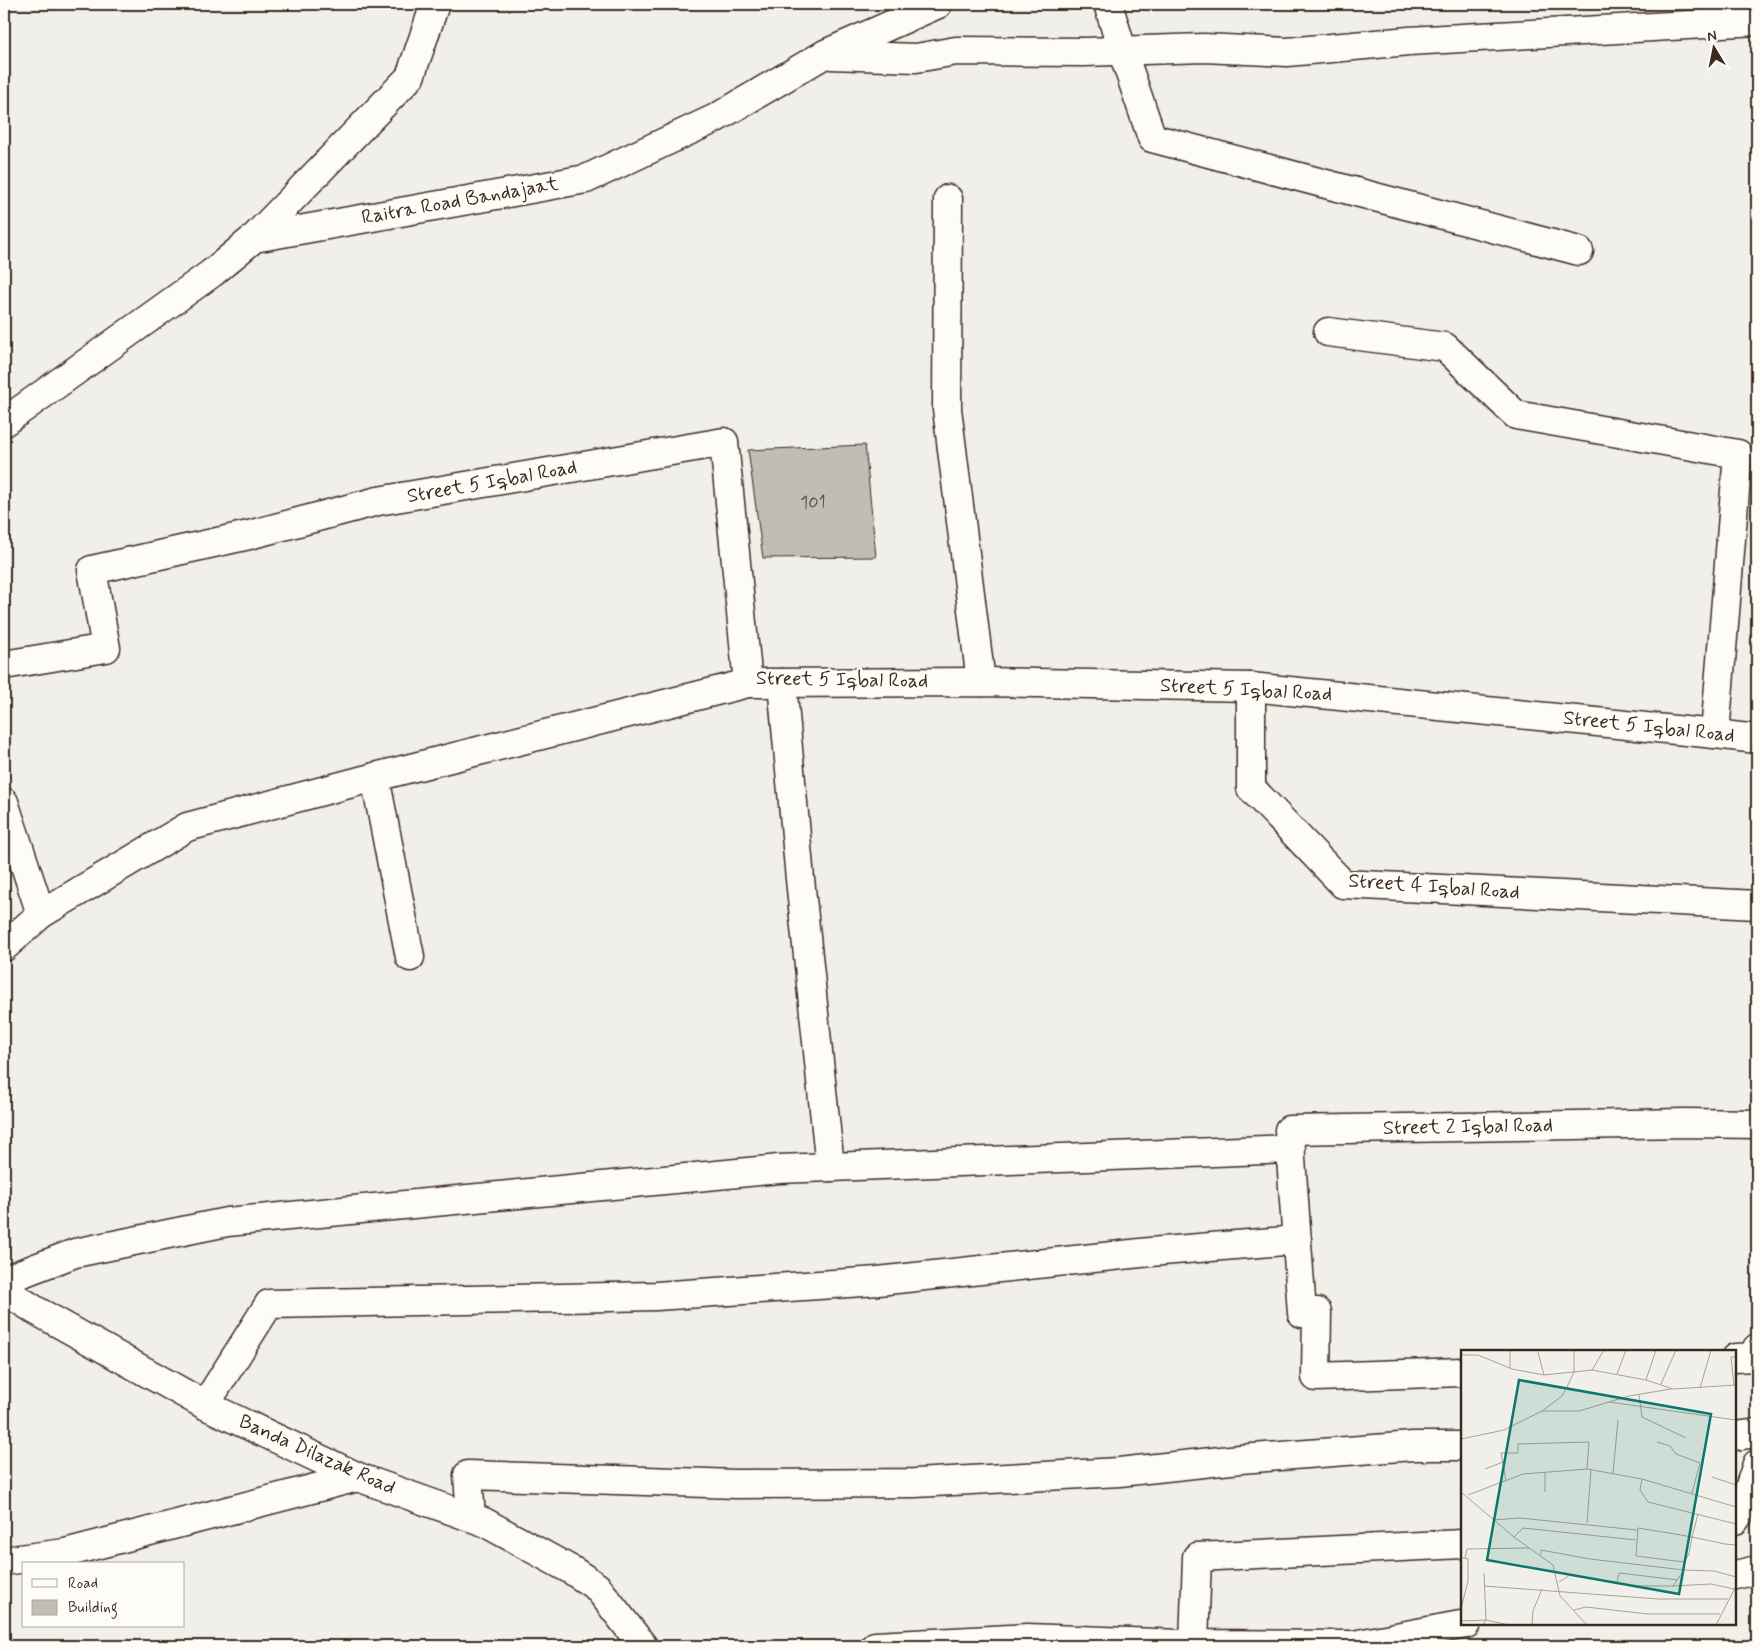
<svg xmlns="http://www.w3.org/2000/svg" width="1761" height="1650" font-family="Mynerve,sans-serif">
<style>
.building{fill:#c1bcb4;stroke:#3b2a1e}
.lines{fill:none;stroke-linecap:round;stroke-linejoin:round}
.street-casing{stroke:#3b2a1e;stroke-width:31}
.secondary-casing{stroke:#3b2a1e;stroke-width:31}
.street{stroke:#fdfcf7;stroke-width:28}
.secondary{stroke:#fdfcf7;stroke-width:28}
.labels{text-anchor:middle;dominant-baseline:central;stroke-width:4.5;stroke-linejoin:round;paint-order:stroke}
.number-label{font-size:18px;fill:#5c4e44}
.street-label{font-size:20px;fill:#3b2a1e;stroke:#fdfcf7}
.inset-road{fill:none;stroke:#a8a098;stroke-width:1}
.view{fill:#0f766e;fill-opacity:0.15;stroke:#0f766e;stroke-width:2.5}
.inset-edge{fill:none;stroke:#3b2a1e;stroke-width:2.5}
</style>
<rect width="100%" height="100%" fill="#f1efea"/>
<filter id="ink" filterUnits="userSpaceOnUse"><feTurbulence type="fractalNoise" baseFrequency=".02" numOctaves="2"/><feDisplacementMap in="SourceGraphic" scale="10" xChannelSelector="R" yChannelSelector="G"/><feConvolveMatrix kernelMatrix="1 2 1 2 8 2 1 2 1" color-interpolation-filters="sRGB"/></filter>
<g filter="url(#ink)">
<path class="building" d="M865 445 876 557 763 558 748 450Z"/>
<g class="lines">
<defs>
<g id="street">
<path d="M1108 4 1122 50 1152 138 1579 251"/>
<path d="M831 55 916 58 956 51 1084 52 1204 48 1287 52 1409 41 1757 21"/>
<path d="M948 199 947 409 981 682"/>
<path d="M254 238 410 77 435 4"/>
<path d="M1328 332 1445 347 1516 415 1738 454 1715 734"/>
<path d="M4 422 212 273 254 238 586 179 716 118 825 54 938 4"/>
<path d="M4 665 106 648 92 570 249 535 378 501 724 442 748 683 981 682 1251 687 1715 734 1757 739"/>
<path d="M782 683 800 879 830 1167"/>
<path d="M1251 687V788L1343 884 1757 905"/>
<path d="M375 777 410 957"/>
<path d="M4 802 41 914"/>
<path d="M4 947 41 914 187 827 375 777 748 683"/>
<path d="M4 1280 75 1253 227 1222 779 1169 1291 1149"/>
<path d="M1735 1358 1754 1357 1757 1348"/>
<path d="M1462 1372 1316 1377 1317 1312 1302 1313 1289 1130 1685 1123 1757 1124"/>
<path d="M205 1405 269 1304 656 1296 878 1281 1150 1252 1297 1240"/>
<path d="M1735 1436 1757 1433"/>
<path d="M471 1517 468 1475 737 1484 915 1483 1119 1472 1240 1459 1413 1446H1462"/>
<path d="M1735 1520 1742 1510 1757 1464"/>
<path d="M4 1561 65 1553 358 1477"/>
<path d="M1735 1575 1757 1570"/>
<path d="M1194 1644 1197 1557 1462 1544"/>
<path d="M875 1646 1027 1638 1181 1644 1353 1645 1466 1624"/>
</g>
<path id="secondary" d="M4 1290 35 1310 205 1405 358 1477 484 1522 573 1571 597 1587 643 1646"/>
</defs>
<use href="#street" class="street-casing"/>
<use href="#secondary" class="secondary-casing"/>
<use href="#street" class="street"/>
<use href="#secondary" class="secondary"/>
</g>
</g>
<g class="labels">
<g class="number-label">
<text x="813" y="503">101</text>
</g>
<g class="street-label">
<text transform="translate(460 201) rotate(-10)">Raitra Road Bandajaat</text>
<text transform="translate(492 482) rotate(-10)">Street 5 Iqbal Road</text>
<text transform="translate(842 680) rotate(1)">Street 5 Iqbal Road</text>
<text transform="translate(1246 690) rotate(3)">Street 5 Iqbal Road</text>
<text transform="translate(1649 727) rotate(6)">Street 5 Iqbal Road</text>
<text transform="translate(1434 887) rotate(4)">Street 4 Iqbal Road</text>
<text transform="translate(1468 1127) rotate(-1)">Street 2 Iqbal Road</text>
<text transform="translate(317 1455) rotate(24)">Banda Dilazak Road</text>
</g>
</g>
<g transform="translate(1461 1350)">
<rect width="275" height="275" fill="#f1efea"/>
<path class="inset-road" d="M49 0V18M77 2 83 25M0 5H17L51 19 83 25 131 20 185 30 212 39 275 35M131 20 143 0M156 24 165 0M185 30 195 0M200 34 215 0M273 35 270 7H275M239 38 250 0M178 45 181 67 225 88M148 52 275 70M81 61 101 46 106 37 113 22V0M0 89 43 80 81 61H118L168 46 210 39M196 92 209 96 215 104 239 113 231 143M24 119 42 112M84 122V142M152 123 157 70M251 127 275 135M181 129 179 140 187 152 275 174M45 131 40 103H57V94L128 92 126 119 181 129 275 157M0 142 53 187 92 215 99 246 126 275M7 145 62 124 126 119M237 164 231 187 228 204 223 212 175 206 177 178 220 185 231 187 264 194 275 195M32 170 59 168 176 180M126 173 130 120M53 187 62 178 175 190M80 205V200L129 209 223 220M0 208H4L6 199 68 198M98 232 109 225 174 236H212L223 220 253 221 275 227M156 232 158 223 217 230M23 236 197 249H267M212 236 250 234 273 239M0 259 7 231V209L4 208M113 260 125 257 187 264H259M0 271 25 270 48 275M22 275 25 270 23 223M71 275 72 261 81 239M255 275 275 236"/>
<path class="view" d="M58 30 250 64 218 244 26 210Z"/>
<rect width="275" height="275" class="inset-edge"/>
</g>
<rect width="1761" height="1650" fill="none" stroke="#fdfcf7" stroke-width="20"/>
<rect x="10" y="10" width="1741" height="1630" fill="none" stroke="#3b2a1e" stroke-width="2" filter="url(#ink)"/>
<rect x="22" y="1562" width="162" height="65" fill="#fdfcf7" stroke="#afa8a0"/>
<rect x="32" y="1579" width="25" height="8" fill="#fdfcf7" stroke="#afa8a0"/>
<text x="68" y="1588" font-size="15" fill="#3b2a1e">Road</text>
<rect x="32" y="1600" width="25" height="15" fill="#c1bcb4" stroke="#afa8a0"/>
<text x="68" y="1612" font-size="15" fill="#3b2a1e">Building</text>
<g transform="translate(1714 48) rotate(350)" stroke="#fdfcf7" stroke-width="4" paint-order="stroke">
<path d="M0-4L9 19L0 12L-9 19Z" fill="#3b2a1e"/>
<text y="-8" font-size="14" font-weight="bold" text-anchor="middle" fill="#3b2a1e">N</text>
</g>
</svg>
